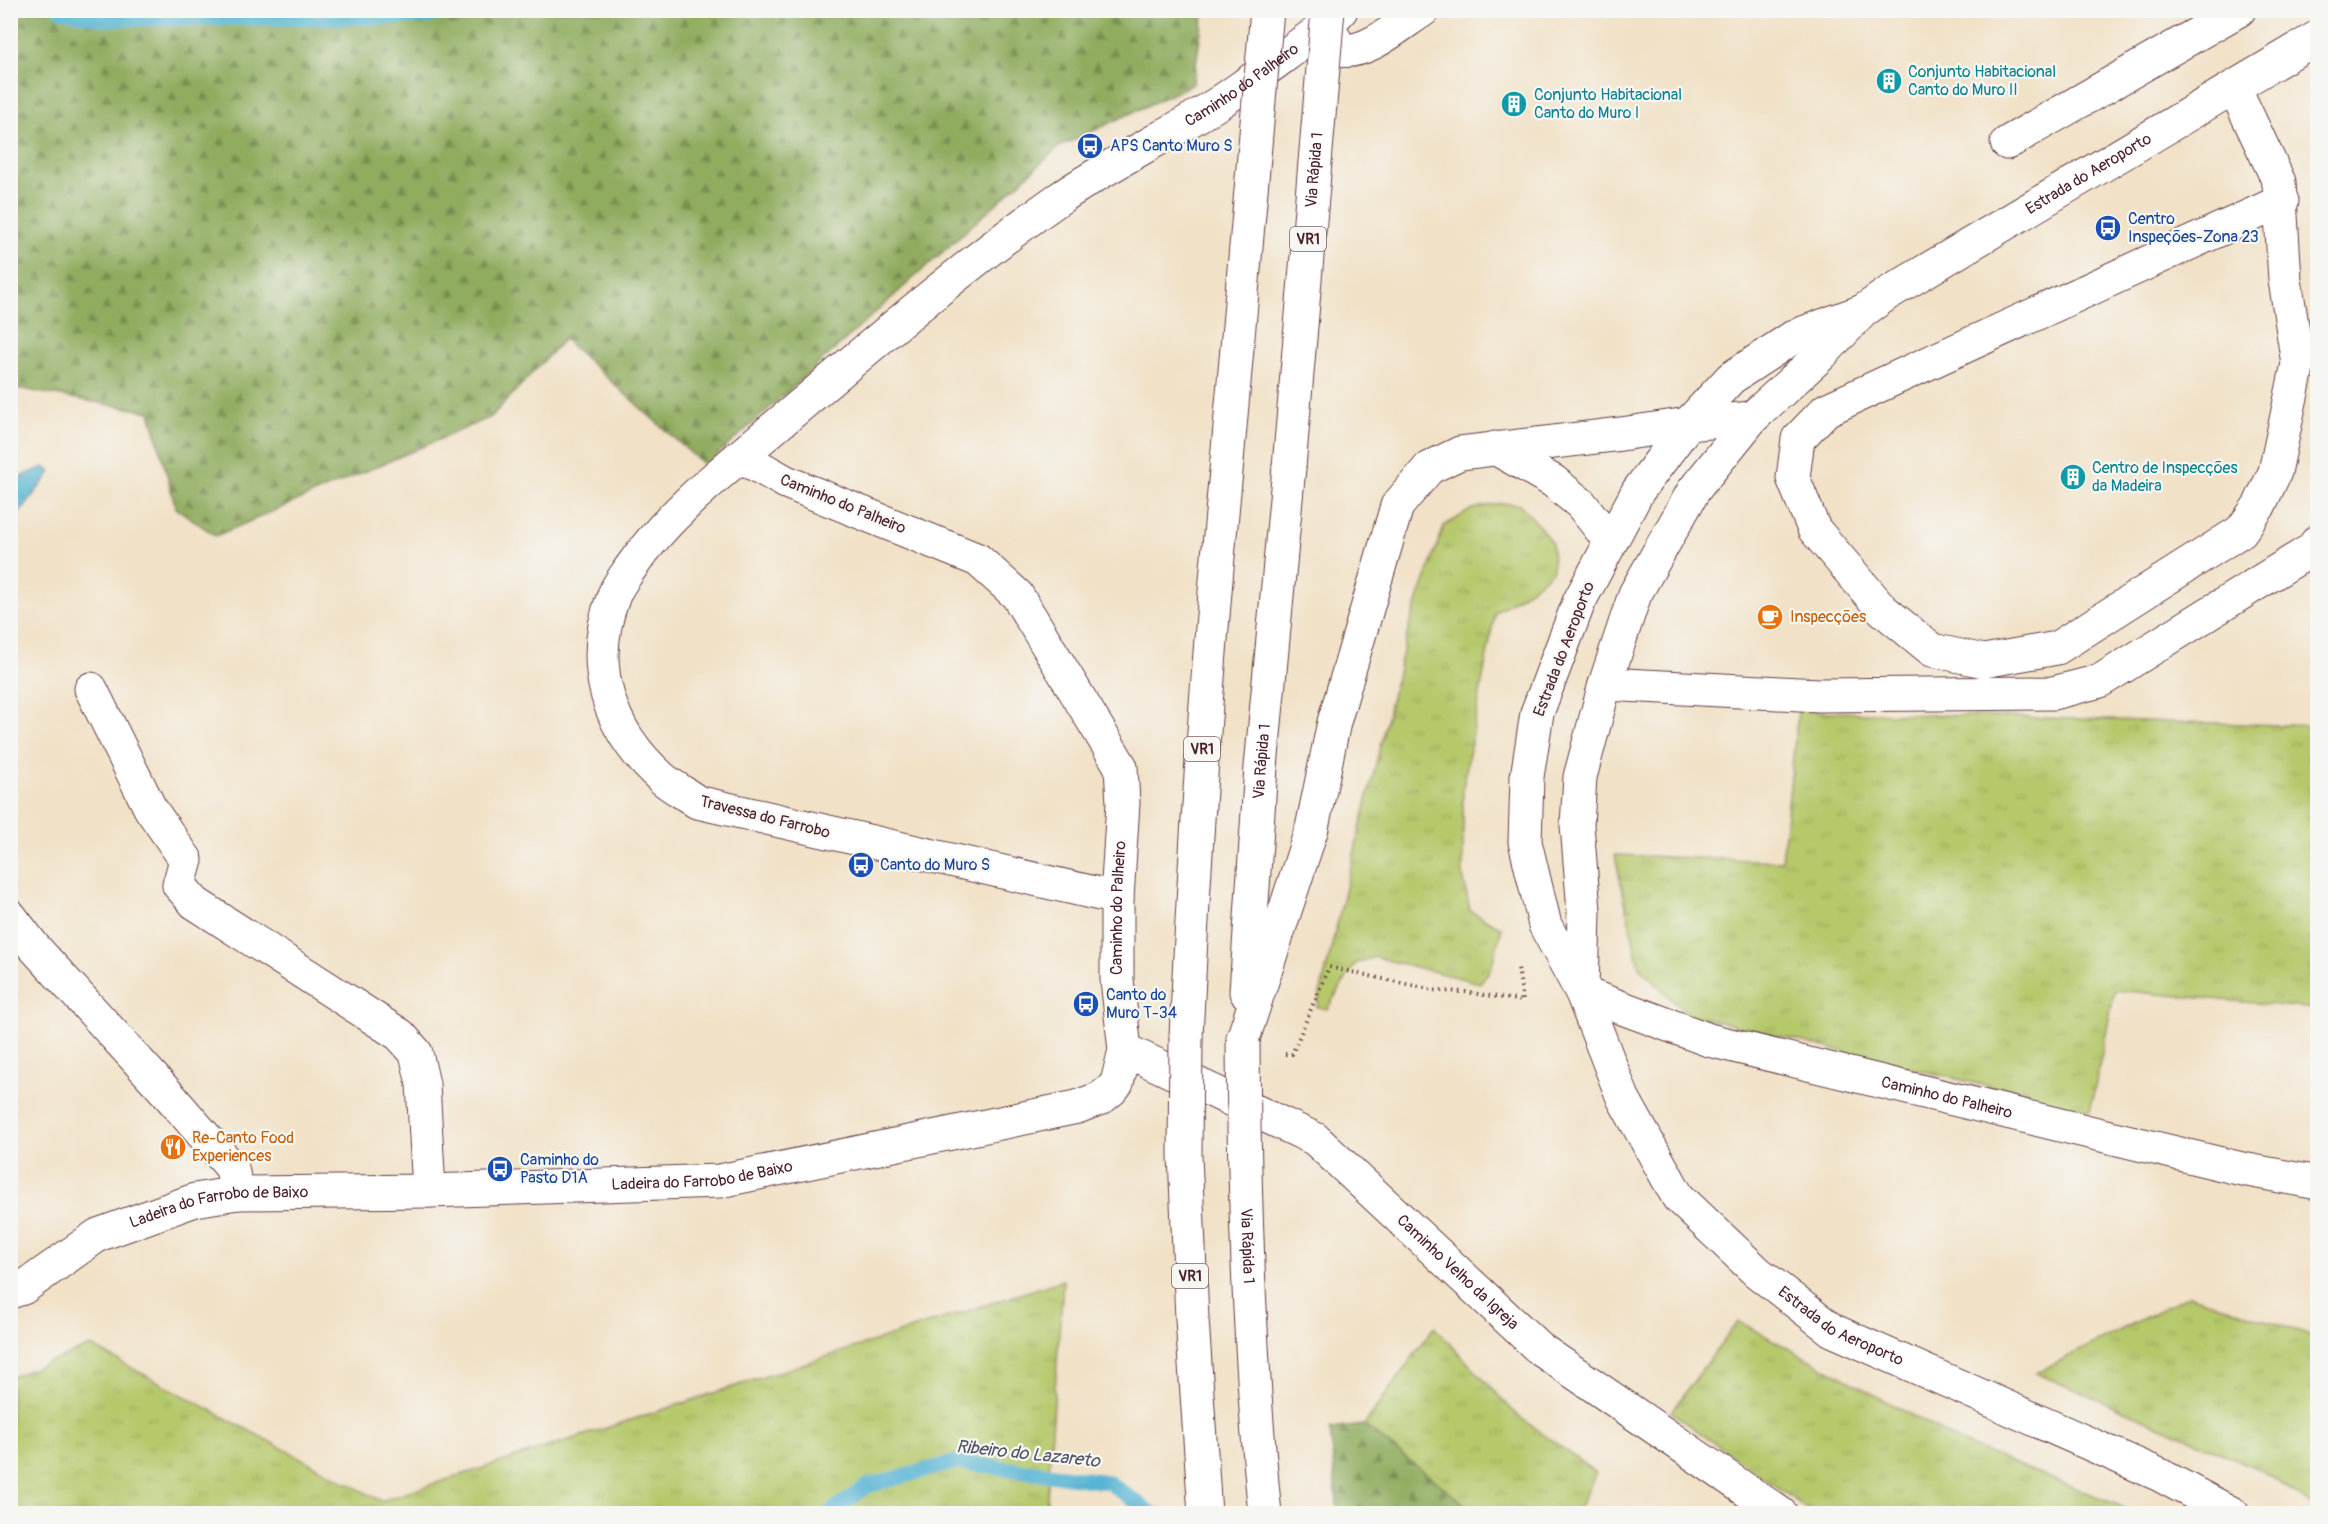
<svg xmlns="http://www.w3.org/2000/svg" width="2328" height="1524" font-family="Pangolin,sans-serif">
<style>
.grass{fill:url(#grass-tufts);stroke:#80744b;stroke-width:1.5}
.forest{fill:url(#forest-firs);stroke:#6d6645;stroke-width:1.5}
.water{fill:url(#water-ripples);stroke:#506a80;stroke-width:1.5}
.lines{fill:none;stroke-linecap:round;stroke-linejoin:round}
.stream{stroke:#56b4d4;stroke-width:15}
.minor-casing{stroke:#633c42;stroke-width:35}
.major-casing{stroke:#633c42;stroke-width:35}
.highway-casing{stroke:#633c42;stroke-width:35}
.path{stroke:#633c42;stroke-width:4;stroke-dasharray:1.5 4.5;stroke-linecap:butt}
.minor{stroke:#fff;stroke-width:33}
.major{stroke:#fff;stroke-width:33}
.highway{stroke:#fff;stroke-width:33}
.highway-bridge-casing{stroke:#633c42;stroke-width:35;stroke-linecap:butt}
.highway-bridge{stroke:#fff;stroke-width:33}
.labels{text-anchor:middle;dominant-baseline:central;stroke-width:4.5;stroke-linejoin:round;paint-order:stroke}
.shield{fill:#f6f6f2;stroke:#7e6067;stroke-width:1.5}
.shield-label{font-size:15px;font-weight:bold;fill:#4a1f2b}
.culture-label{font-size:16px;fill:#0d838f;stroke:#f6f6f2;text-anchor:start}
.street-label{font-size:16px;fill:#4a1f2b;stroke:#f6f6f2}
.transit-label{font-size:16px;fill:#164399;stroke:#f6f6f2;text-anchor:start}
.food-label{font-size:16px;fill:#c56008;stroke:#f6f6f2;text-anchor:start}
.water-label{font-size:18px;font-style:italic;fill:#4e5366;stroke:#f6f6f2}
</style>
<defs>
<pattern id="grass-tufts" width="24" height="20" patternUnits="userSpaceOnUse" patternTransform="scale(1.5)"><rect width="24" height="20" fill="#b5c86b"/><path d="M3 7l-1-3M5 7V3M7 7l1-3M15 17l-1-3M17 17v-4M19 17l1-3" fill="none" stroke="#9dab5d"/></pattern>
<pattern id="forest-firs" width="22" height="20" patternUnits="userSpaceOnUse" patternTransform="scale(1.5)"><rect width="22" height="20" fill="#90ac5f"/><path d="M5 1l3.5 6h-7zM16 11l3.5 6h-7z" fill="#788b4f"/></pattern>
<pattern id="water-ripples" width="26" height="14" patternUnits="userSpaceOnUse" patternTransform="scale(1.5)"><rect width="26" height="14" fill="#56b4d4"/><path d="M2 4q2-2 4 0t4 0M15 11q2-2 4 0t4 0" fill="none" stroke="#4992ac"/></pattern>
</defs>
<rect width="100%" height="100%" fill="#f6f6f2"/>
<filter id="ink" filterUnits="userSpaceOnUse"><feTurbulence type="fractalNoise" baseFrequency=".0167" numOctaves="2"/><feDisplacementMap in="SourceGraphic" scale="12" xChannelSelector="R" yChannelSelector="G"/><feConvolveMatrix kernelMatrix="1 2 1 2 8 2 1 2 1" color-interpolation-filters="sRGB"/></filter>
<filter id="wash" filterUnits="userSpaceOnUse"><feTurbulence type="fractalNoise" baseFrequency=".008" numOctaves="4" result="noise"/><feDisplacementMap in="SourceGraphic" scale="24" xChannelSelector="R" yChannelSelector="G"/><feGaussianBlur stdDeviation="1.35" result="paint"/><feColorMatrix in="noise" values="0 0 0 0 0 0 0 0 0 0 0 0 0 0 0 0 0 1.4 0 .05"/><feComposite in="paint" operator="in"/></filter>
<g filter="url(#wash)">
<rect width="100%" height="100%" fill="#f1e1c6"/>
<g class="grass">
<path d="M1501 503 1520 505 1537 523 1552 543 1553 570 1533 588 1495 612 1463 787V875L1470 911 1502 928 1491 969 1480 983 1375 957 1356 963 1327 1009 1317 1007 1410 623 1444 526 1472 509Z"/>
<path d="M1798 711 2317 726V1009L2115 990 2090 1111 1687 1014 1639 967 1615 855 1782 861Z"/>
<path d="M1063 1280 1046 1513H11V1377L91 1346 381 1501Z"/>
<path d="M2189 1295 2317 1337V1509L2261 1470 2036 1373Z"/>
<path d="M1738 1321 1963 1443 2138 1513H1813L1671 1412Z"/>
<path d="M1434 1327 1517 1415 1596 1473 1577 1513H1476L1364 1425Z"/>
</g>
<g class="forest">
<path d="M10 11H1204L1193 84 1059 147 705 466 564 339 491 417 216 536 176 508 150 412 11 387Z"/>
<path d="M1364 1425 1476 1513H1338L1330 1429Z"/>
</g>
<path class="water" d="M44 467 51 472 15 519 11 517V480Z"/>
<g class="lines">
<g class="stream">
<path d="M61 10 103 19 426 17 454 10"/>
<path d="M828 1514 867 1486 956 1462 1108 1482 1153 1514"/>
</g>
</g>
</g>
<g filter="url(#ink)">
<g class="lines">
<defs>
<g id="minor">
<path d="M1327 25 1341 50C1366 55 1401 24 1423 10"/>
<path d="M2234 87 2279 182 2285 280 2298 364 2275 472 2259 506 2241 531 2057 648 1984 661 1932 650 1883 610 1814 529 1793 478 1798 439 1826 410 2282 201"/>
<path d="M2007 143 2239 10"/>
<path d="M1605 684 1819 695 2053 693 2100 681 2311 550 2318 541"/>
<path d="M91 689 150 808 186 860 179 885 195 903 400 1035 416 1053 423 1084 429 1191"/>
<path id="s1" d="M1117 898 697 802C686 794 673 787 663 779 607 730 587 664 614 595 617 586 624 578 629 570 666 516 720 473 770 431 864 352 956 271 1057 200 1108 165 1165 137 1217 104 1255 79 1290 51 1327 25L1341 10"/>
<path d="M10 916 33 946 168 1094 232 1168 237 1193"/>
<path id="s2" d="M1582 993 1709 1040 2242 1169 2318 1183"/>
<path id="s3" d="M1125 1050 1315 1139 1540 1349 1781 1514"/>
<path id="s4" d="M10 1292 23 1288 98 1235 195 1200 237 1193 429 1191 720 1181 1077 1107 1101 1098 1111 1090 1117 1083 1125 1050 1117 980V898L1123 803 1121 767 1017 595 978 560 786 482 740 456"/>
</g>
<g id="major">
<path id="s5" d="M1863 311 1795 336 1731 378 1688 424 1638 491 1579 602 1537 713 1527 777 1525 842 1545 925 1582 993 1623 1098 1678 1197 1757 1272 1832 1330 2160 1475 2233 1514"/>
<path id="s6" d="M1582 991 1584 911 1577 825 1580 777 1605 684 1635 594 1694 490 1752 418 1820 356 1863 311 1887 294 2318 37"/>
</g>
<g id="highway">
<path d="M1495 448 1553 481 1581 504 1610 541"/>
<path id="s7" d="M1246 992 1261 767 1289 467"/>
<path d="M1186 1037C1195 845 1208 653 1227 461"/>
<path d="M1243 1039 1312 828 1334 722 1397 506 1429 468 1460 453 1621 434 1688 424 1752 418"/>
</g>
</defs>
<use href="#minor" class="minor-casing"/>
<use href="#major" class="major-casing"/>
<use href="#highway" class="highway-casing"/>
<path class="path" d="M1285 1054H1292L1329 967 1438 991 1465 992 1523 1001 1518 967"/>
<use href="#minor" class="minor"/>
<use href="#major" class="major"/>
<use href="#highway" class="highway"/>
<defs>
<g id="highway-bridge">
<path d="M1227 461 1267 10"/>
<path id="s8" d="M1289 467 1328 10"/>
<path d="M1186 1037 1185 1155 1192 1319 1205 1514"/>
<path id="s9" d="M1243 1039C1244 1198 1249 1356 1265 1514"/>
</g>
</defs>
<use href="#highway-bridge" class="highway-bridge-casing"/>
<use href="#highway-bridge" class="highway-bridge"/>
</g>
</g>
<defs>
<symbol id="building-disc" viewBox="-11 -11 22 22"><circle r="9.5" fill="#0f9aa8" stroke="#f6f6f2"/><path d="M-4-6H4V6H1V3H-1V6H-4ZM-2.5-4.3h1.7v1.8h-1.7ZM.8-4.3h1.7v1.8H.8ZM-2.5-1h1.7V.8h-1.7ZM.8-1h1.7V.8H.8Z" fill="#fff"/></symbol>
<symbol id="bus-disc" viewBox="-11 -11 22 22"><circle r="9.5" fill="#1a4fb4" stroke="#f6f6f2"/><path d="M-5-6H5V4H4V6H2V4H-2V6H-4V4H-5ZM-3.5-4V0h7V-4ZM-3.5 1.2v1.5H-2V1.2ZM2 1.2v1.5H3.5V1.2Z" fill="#fff"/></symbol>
<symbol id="cafe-disc" viewBox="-11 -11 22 22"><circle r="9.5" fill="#e8710a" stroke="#f6f6f2"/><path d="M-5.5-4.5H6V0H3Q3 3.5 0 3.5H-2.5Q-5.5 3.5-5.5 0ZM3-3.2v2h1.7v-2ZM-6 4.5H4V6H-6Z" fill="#fff"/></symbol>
<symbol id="restaurant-disc" viewBox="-11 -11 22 22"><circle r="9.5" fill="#e8710a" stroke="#f6f6f2"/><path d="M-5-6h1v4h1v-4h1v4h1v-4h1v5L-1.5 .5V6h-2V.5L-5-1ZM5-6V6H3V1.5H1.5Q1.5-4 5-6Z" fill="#fff"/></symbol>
</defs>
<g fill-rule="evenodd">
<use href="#building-disc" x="1874" y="66" width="30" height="30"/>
<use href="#building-disc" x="1499" y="89" width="30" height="30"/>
<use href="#bus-disc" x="1075" y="131" width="30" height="30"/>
<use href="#bus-disc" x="2093" y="213" width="30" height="30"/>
<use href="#building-disc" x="2058" y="462" width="30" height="30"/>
<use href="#cafe-disc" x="1755" y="602" width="30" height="30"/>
<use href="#bus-disc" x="846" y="850" width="30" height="30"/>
<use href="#bus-disc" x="1071" y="989" width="30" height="30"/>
<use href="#restaurant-disc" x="158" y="1132" width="30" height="30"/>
<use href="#bus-disc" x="485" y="1154" width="30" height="30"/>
</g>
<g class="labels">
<g class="shield">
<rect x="1290" y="227" width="36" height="24" rx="4.5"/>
<rect x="1184" y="737" width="36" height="24" rx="4.5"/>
<rect x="1172" y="1264" width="36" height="24" rx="4.5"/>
</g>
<g class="shield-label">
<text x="1308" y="239">VR1</text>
<text x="1202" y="749">VR1</text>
<text x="1190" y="1276">VR1</text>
</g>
<g class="culture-label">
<text x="1908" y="72">Conjunto Habitacional<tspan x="1908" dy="18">Canto do Muro II</tspan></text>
<text x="1534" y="95">Conjunto Habitacional<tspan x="1534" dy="18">Canto do Muro I</tspan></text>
<text x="2092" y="468">Centro de Inspecções<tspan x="2092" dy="18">da Madeira</tspan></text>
</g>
<g class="street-label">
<text stroke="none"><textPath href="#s1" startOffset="1490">Caminho do Palheiro</textPath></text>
<text stroke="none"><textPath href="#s8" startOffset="298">Via Rápida 1</textPath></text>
<text stroke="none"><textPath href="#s6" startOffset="1036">Estrada do Aeroporto</textPath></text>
<text transform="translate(843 504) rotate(22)">Caminho do Palheiro</text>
<text transform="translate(1564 649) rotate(-69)">Estrada do Aeroporto</text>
<text stroke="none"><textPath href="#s7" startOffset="231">Via Rápida 1</textPath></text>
<text transform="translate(765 817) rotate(14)">Travessa do Farrobo</text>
<text stroke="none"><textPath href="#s4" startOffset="1323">Caminho do Palheiro</textPath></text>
<text stroke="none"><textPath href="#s2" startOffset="380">Caminho do Palheiro</textPath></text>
<text stroke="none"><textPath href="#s4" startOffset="717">Ladeira do Farrobo de Baixo</textPath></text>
<text stroke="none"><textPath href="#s4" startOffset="231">Ladeira do Farrobo de Baixo</textPath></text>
<text stroke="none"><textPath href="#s9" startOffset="207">Via Rápida 1</textPath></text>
<text stroke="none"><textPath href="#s3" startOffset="405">Caminho Velho da Igreja</textPath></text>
<text stroke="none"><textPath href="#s5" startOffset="1268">Estrada do Aeroporto</textPath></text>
</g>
<g class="transit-label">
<text x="1110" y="146">APS Canto Muro S</text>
<text x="2128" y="219">Centro<tspan x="2128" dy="18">Inspeções-Zona 23</tspan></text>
<text x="880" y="865">Canto do Muro S</text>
<text x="1106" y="995">Canto do<tspan x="1106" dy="18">Muro T-34</tspan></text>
<text x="520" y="1160">Caminho do<tspan x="520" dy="18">Pasto D1A</tspan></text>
</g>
<g class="food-label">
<text x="1790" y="617">Inspecções</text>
<text x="192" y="1138">Re-Canto Food<tspan x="192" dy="18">Experiences</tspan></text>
</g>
<g class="water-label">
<text transform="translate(1028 1454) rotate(6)">Ribeiro do Lazareto</text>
</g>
</g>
<rect width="2328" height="1524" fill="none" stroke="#f6f6f2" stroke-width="36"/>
</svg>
